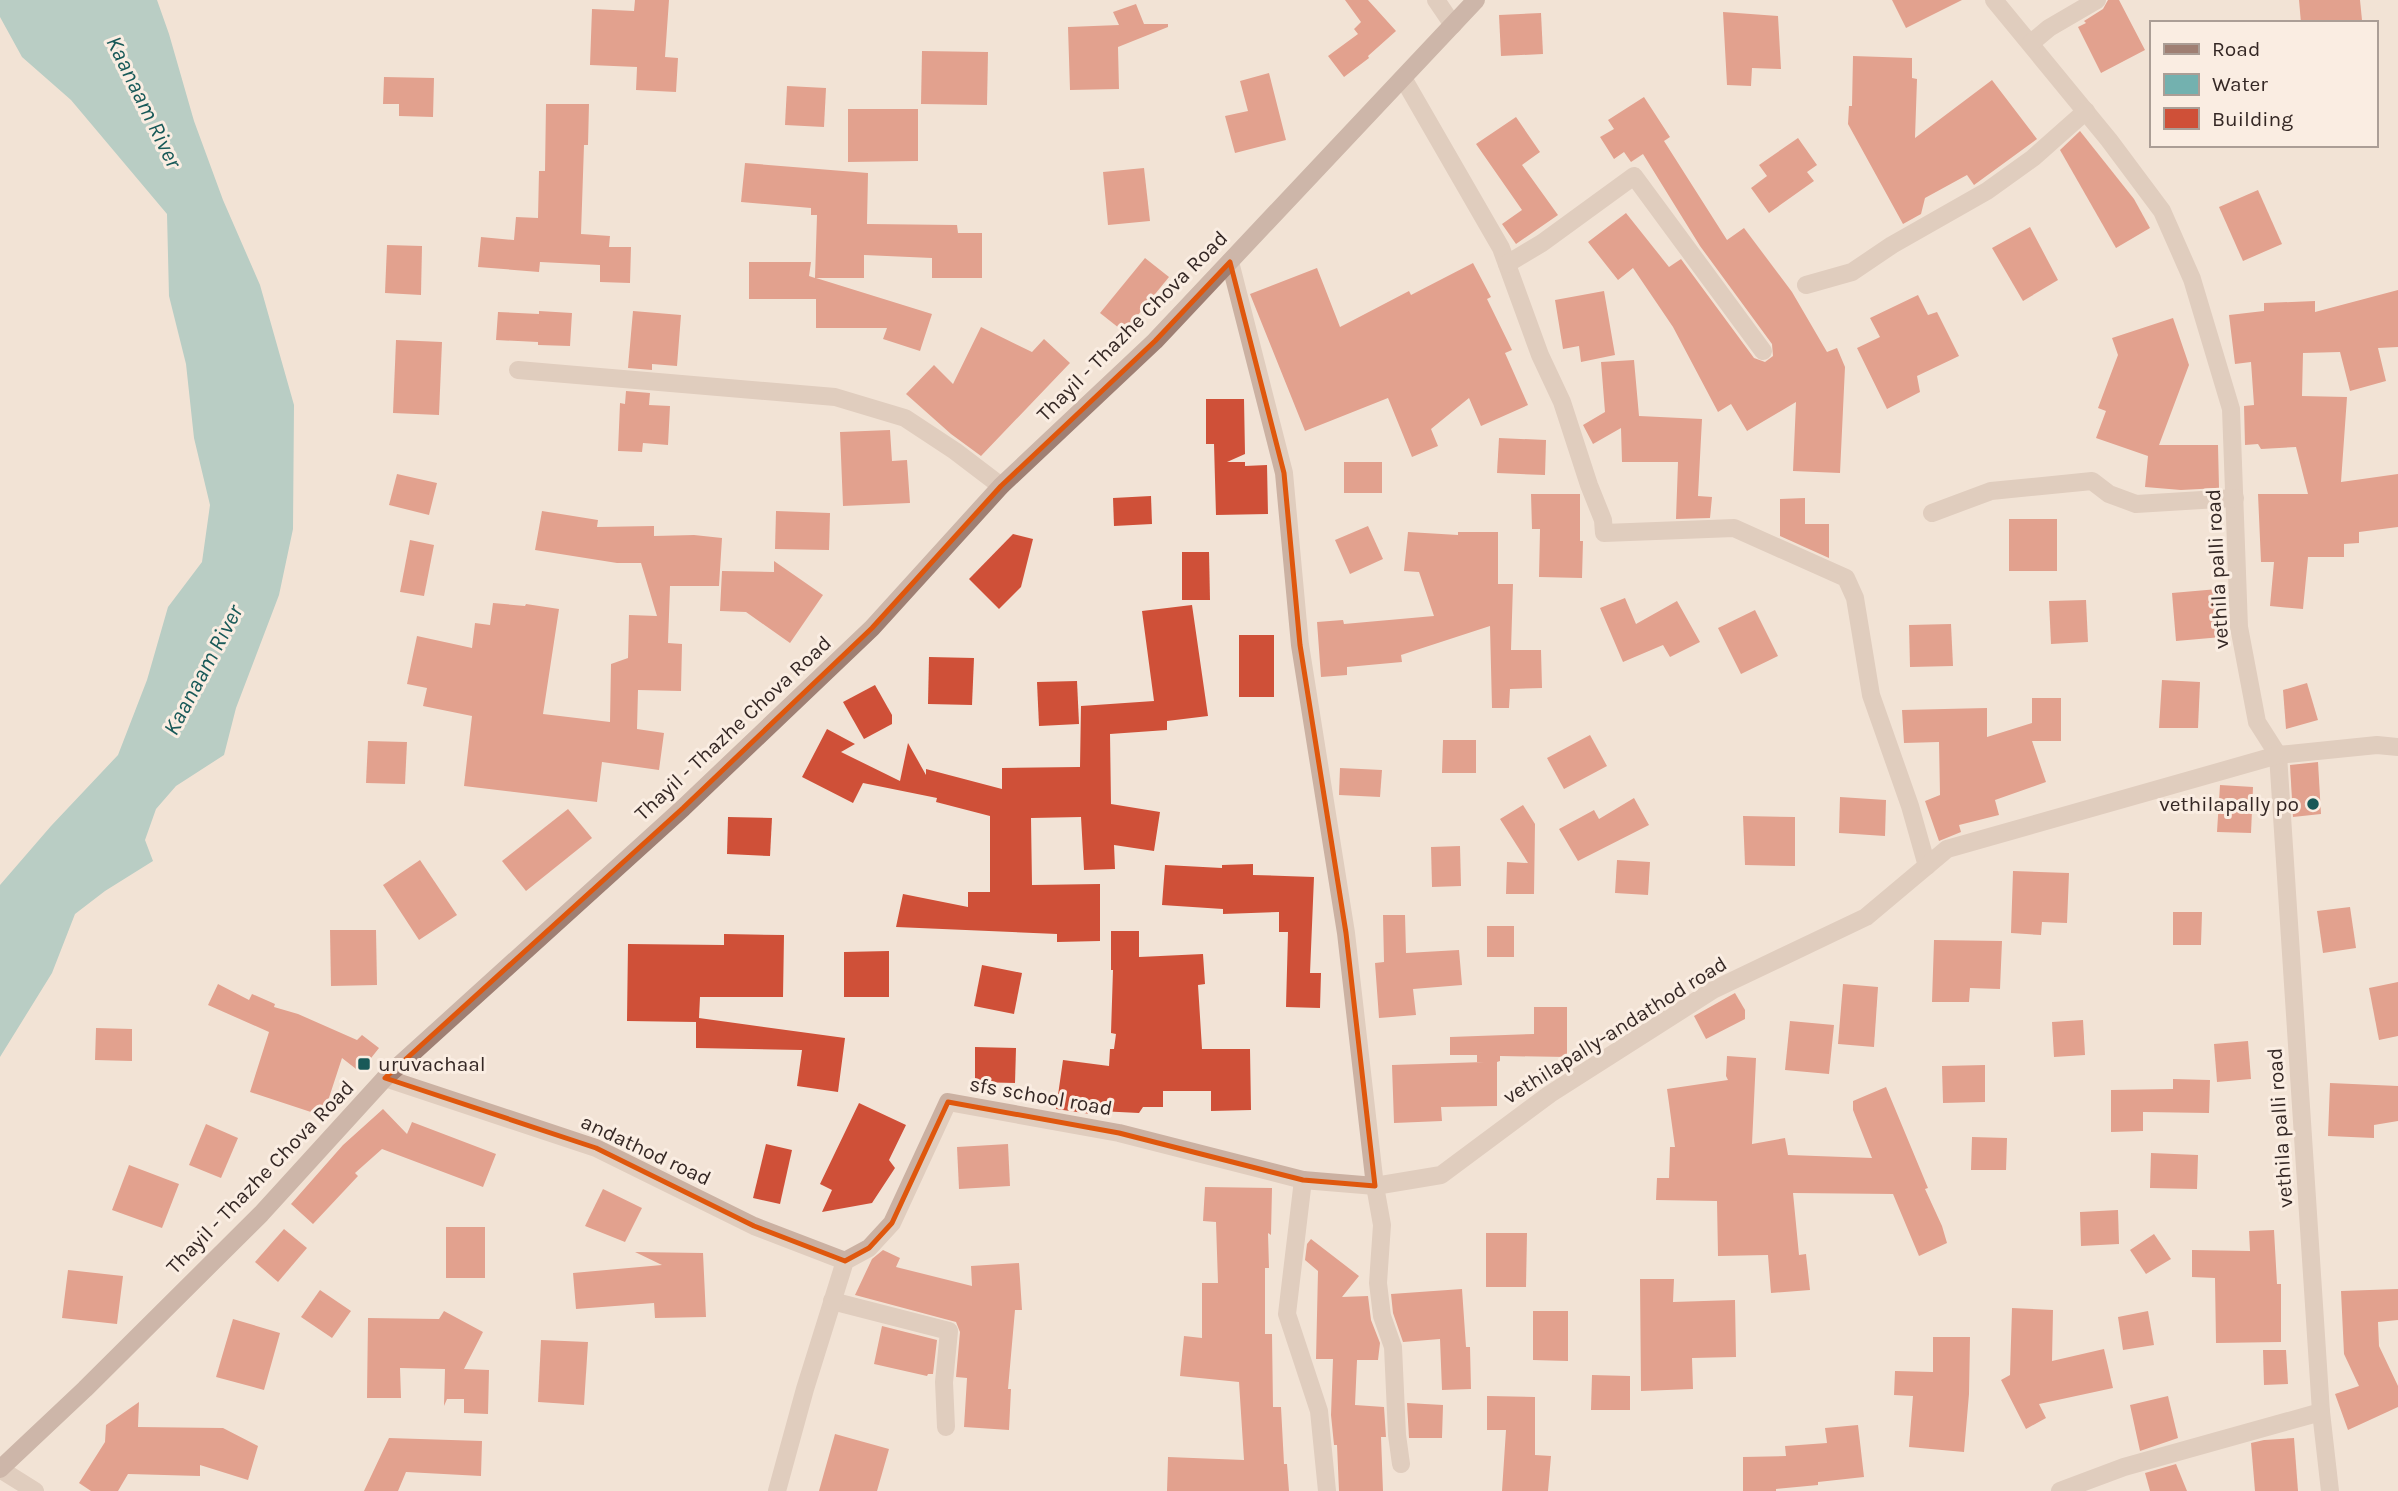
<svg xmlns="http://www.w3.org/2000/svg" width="2398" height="1491" font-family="Karla,sans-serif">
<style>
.water{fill:#73b1af}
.building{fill:#cf5038}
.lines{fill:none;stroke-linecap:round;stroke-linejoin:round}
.street{stroke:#cbb1a2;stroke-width:18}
.secondary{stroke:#9f7f73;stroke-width:18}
.marked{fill:none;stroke:#df570d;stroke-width:5;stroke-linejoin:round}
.poi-dot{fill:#185958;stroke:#faede2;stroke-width:2.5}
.labels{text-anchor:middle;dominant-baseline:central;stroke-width:6;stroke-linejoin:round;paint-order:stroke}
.street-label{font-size:21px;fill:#352825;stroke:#faede2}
.poi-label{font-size:21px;fill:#352825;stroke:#faede2;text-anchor:end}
.water-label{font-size:23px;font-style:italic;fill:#185958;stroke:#faede2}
</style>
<rect width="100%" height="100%" fill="#f2e3d6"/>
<path class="water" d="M0 0H157L169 34 194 121 223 200 260 285 294 405 293 529 279 595 236 708 224 755 176 786 156 809 145 840 153 861 105 891 75 914 52 973 0 1057V885L51 826 118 755 147 680 168 607 202 562 210 505 194 438 186 364 169 296 167 214 71 100 22 57 0 17Z"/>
<g class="building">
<path d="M635 0H669L665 57 678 58 676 92 636 90 637 67 590 65 592 9 634 11Z"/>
<path d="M1345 0H1368L1396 31 1368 56 1369 58 1344 77 1328 56 1358 34 1354 29 1361 22Z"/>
<path d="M1892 0H1962L1906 28Z"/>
<path d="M2108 0H2119L2145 50 2101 73 2078 27 2086 23 2084 21 2103 9Z"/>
<path d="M2299 0H2360L2362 20 2301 23Z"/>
<path d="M1136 4 1144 24H1168V27L1118 47 1119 89 1070 90 1068 27 1119 25 1113 12Z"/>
<path d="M1723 12 1778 16 1781 69 1752 68 1751 86 1727 85Z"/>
<path d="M1541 13 1543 54 1501 56 1499 15Z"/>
<path d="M922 51 988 52 987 105 921 104Z"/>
<path d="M1853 56 1912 58V78L1917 79 1915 138 1992 80 2037 139 1974 185 1967 175 1925 198 1921 214 1903 224 1848 124 1849 106H1852Z"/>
<path d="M1269 73 1286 140 1235 153 1225 116 1248 111 1240 81Z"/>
<path d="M384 77 434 78 433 117 399 116V104H383Z"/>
<path d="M787 86 826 88 824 127 785 125Z"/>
<path d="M1644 97 1670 137 1664 141 1727 240 1744 228 1792 292 1827 352 1837 348 1845 367 1840 473 1793 471 1796 402 1747 431 1731 404 1718 412 1673 327 1633 268 1618 280 1588 242 1626 213 1669 267 1681 259 1754 358 1765 362 1773 356 1772 344 1700 246 1643 154 1631 162 1624 152 1614 159 1600 137 1614 129 1608 120Z"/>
<path d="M546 104H589L588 145H584L581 234 610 236 609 247H631L630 283 600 282V265L540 262 539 272 478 267 481 237 514 240 516 217 538 218 539 171H545Z"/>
<path d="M848 109H918V161L848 162Z"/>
<path d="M1516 117 1540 152 1522 165 1558 215 1516 244 1502 224 1522 210 1476 144Z"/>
<path d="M2080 131 2134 199 2150 228 2116 248 2060 150Z"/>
<path d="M1798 138 1817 165 1807 172 1814 181 1769 213 1751 188 1767 176 1759 165Z"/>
<path d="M745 163 868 173 867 224 957 225 958 233H982V278H932V258L864 255V278H816L932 314 920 351 883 339 887 328H816V299H749V262H811L809 276 815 278 817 215H811V208L741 202Z"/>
<path d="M1144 168 1150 221 1108 225 1103 172Z"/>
<path d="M2258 190 2282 244 2243 261 2219 207Z"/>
<path d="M2030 227 2058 280 2023 301 1992 248Z"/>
<path d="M387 245 422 246 421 295 385 293Z"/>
<path d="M1145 258 1169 277 1124 332 1100 313Z"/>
<path d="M1473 263 1491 297 1487 299 1512 350 1505 353 1528 405 1481 426 1469 398 1431 429 1438 446 1412 457 1388 398 1305 431 1250 294 1317 268 1340 327 1409 291 1411 295Z"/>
<path d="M2398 290V347L2378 348 2386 381 2350 391 2340 352 2303 353 2302 396 2347 397 2341 482 2398 474V527L2359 532V543L2344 544V557H2308L2303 609 2270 606 2274 562H2261L2258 494H2308L2296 447 2261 449 2258 444 2245 445 2244 406 2254 405 2251 362 2235 364 2229 315 2264 311V303L2315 301V312Z"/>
<path d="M1604 291 1615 355 1581 362 1579 346 1563 349 1555 300Z"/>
<path d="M1918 295 1928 315 1937 312 1959 356 1917 376 1920 392 1887 409 1857 348 1880 337 1870 318Z"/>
<path d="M539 311 572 313 570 346 538 345V342L496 340 498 312 539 314Z"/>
<path d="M633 311 681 315 677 366 652 364V370L628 368Z"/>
<path d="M2173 318 2189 365 2159 445H2218L2219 488 2181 490 2145 487 2148 456 2096 438 2106 411 2098 408 2118 355 2112 338Z"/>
<path d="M981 327 1032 352 1044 339 1070 363 981 456 951 434 906 394 934 365 953 384Z"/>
<path d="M396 340 442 342 439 415 393 413Z"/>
<path d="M1634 360 1639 416 1702 419 1698 496 1712 497 1710 518 1676 519 1678 462H1622L1621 428 1593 444 1583 425 1605 412 1601 362Z"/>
<path d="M626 391 650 393 649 405 670 406 668 445 643 443 642 452 618 451 620 403 625 404Z"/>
<path d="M1206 399H1244L1245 454 1227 462H1245V466L1267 465 1268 514 1216 515 1214 444H1206Z"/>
<path d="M890 430 892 461 907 460 910 503 843 506 840 432Z"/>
<path d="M1499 438 1546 440 1545 475 1497 473Z"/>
<rect x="1344" y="462" width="38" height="31"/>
<path d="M397 474 437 483 429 515 389 505Z"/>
<path d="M1531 494H1580V541H1583L1582 578 1539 577 1540 529H1532Z"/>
<path d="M1151 496 1152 524 1114 526 1113 498Z"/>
<path d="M1805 498V524H1829V558L1780 536V499Z"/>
<path d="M542 511 598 520 597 527 654 526V536L694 535 722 538 719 586H670L668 643 682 644 681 691 638 690 637 729 664 733 659 770 602 762 597 802 464 786 472 716 423 706 427 688 407 684 417 636 472 648 475 623 490 625 493 603 525 606 526 604 559 609 543 714 610 722 611 664 628 658 629 615 657 616 641 563H617L535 550Z"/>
<path d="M776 511 830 513 829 550 775 549Z"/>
<rect x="2009" y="519" width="48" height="52"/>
<path d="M1368 526 1383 559 1350 574 1335 540Z"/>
<path d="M1408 532 1458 535V532H1498V584H1513L1511 650H1541L1542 688 1510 689 1509 708H1492L1490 626 1401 655 1402 662 1347 667V675L1321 677 1317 622 1343 620 1344 624 1434 616 1419 572 1404 571Z"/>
<path d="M1013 534 1033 539 1021 587 999 609 969 579Z"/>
<path d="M410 540 434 545 424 596 400 592Z"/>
<path d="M1182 552H1209L1210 600H1182Z"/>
<path d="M774 561 823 595 790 643 746 612 720 611 722 571 774 572Z"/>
<path d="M2218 589 2222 637 2176 641 2172 593Z"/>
<path d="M1625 598 1636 624 1677 601 1700 642 1670 657 1663 645 1623 662 1600 608Z"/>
<path d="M2086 600 2088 642 2051 644 2049 601Z"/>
<path d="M1192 605 1208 716 1167 721V730L1110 734 1111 804 1160 812 1154 851 1114 845 1115 869 1084 870 1081 817 1031 818 1032 885 1100 884V941L1057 942V934L896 927 903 894 968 907V892H990V816L936 802 937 798 863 783 853 803 802 777 827 729 855 744 841 752 900 781 908 743 926 775V769L1002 789V768L1080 767 1081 706 1154 701 1142 611Z"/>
<path d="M1755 610 1778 656 1741 674 1718 628Z"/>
<path d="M1951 624 1953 666 1910 667 1909 625Z"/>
<rect x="1239" y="635" width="35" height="62"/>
<path d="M929 657 974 658 972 705 928 704Z"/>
<path d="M2162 680 2200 682 2198 728H2159Z"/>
<path d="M1077 681 1079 724 1039 726 1037 682Z"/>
<path d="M2307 683 2318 720 2286 729 2283 690Z"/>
<path d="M875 685 892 715V724L864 739 843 702Z"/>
<path d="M2032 698H2061V741H2032L2046 782 1995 800 1999 815 1959 825 1961 832 1939 841 1925 801 1940 795 1939 742 1904 743 1902 710 1987 708V737L2032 723Z"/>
<path d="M1590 735 1607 766 1564 789 1547 758Z"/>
<path d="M1443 740H1476V773H1442Z"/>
<path d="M368 741 407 742 405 784 366 783Z"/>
<path d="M2318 762 2321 814 2293 817 2290 765Z"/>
<path d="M1340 768 1382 770 1380 797 1339 795Z"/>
<path d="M2220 785 2253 787 2251 833 2217 832Z"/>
<path d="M1840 797 1886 800 1885 836 1839 833Z"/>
<path d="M1634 798 1649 825 1578 861 1559 829 1594 810 1599 819Z"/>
<path d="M1523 805 1535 824 1534 894H1506L1507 862 1528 863 1500 819Z"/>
<path d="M568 809 592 838 526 891 502 861Z"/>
<path d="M1743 816 1795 817V866L1745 865Z"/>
<path d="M728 817 772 818 770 856 727 854Z"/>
<path d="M1460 846 1461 886 1432 887 1431 847Z"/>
<path d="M420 860 457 915 419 940 383 885Z"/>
<path d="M1617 860 1650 862 1648 895 1615 893Z"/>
<path d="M1253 864V875L1314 877 1310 973H1321L1320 1008 1286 1007 1288 932H1279V912L1223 914V909L1162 905 1165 865 1222 868V865Z"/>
<path d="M2013 871 2069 873 2067 923 2042 922 2041 935 2011 933Z"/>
<path d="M2350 907 2356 948 2323 953 2317 911Z"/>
<path d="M2173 912H2202L2201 945H2173Z"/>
<path d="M1383 915H1405L1406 953 1459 950 1462 985 1413 989 1416 1015 1379 1018 1375 963 1384 962Z"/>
<rect x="1487" y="926" width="27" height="31"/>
<path d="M330 930H376L377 985 331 986Z"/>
<path d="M1111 931H1139V957L1203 954 1205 984 1198 985 1202 1049H1250L1251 1110 1211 1111V1091H1163V1107H1143L1139 1113 1099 1111 1098 1115 1056 1109 1063 1060 1109 1066 1110 1049H1114L1116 1034 1111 1033 1113 970H1111Z"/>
<path d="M724 934 784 935 783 997H700L699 1018 845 1038 838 1092 797 1086 802 1050 696 1048V1022L627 1021 628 944 724 945Z"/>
<path d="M1934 940 2002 941 2000 989 1970 988 1969 1002H1932Z"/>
<path d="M889 951V997H844V952Z"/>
<path d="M982 965 1022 973 1014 1014 974 1006Z"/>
<path d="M2398 982V1036L2379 1040 2369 988Z"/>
<path d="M218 984 249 1000 252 994 275 1004 274 1007 298 1014 357 1040 362 1035 379 1048 360 1072 342 1058 323 1116 250 1092 269 1032 208 1005Z"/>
<path d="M1843 984 1878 987 1874 1047 1838 1044Z"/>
<path d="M1735 993 1745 1010V1019L1706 1039 1694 1016Z"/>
<path d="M1534 1007H1567V1057L1500 1056V1061L1497 1062V1106L1441 1107 1442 1121 1394 1123 1392 1065 1484 1062H1477V1055H1450V1037L1534 1034Z"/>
<path d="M2083 1020 2085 1055 2054 1057 2052 1022Z"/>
<path d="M1790 1021 1834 1025 1829 1074 1785 1070Z"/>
<path d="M96 1028 132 1029V1061L95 1060Z"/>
<path d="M2248 1041 2251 1079 2217 1082 2214 1044Z"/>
<path d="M975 1047 1016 1048 1015 1083 975 1082Z"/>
<path d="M1727 1056 1756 1058 1752 1144 1785 1138 1788 1155 1872 1158 1853 1110V1101L1886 1087 1928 1188 1925 1189 1942 1226 1947 1243 1919 1256 1893 1194 1793 1193 1799 1255 1806 1254 1810 1290 1771 1293 1768 1255 1718 1256 1717 1201 1656 1200 1657 1178H1669L1670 1147H1675L1667 1089 1728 1080 1726 1076Z"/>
<path d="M1985 1065V1102L1943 1103 1942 1066Z"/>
<path d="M2173 1079 2210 1080 2209 1113 2143 1112V1131L2111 1132V1090L2173 1089Z"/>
<path d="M2330 1083 2398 1086V1121L2374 1125V1138L2328 1136Z"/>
<path d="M859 1103 906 1125 889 1160 895 1168 872 1203 822 1212 832 1190 820 1184Z"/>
<path d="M383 1109 407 1134 412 1122 496 1154 483 1187 382 1149 355 1173 358 1176 313 1224 291 1204 343 1145Z"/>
<path d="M206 1124 238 1138 221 1178 189 1165Z"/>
<path d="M1972 1137 2007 1138 2006 1170H1971Z"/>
<path d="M766 1144 792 1150 780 1204 753 1198Z"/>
<path d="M1008 1144 1010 1186 959 1189 957 1147Z"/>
<path d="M2151 1153 2198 1155 2197 1189 2150 1188Z"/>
<path d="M129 1165 179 1184 162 1228 112 1210Z"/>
<path d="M1205 1187 1272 1188 1271 1235 1268 1233 1269 1268H1265V1334H1272L1273 1407H1281L1284 1464H1287L1289 1491H1167L1168 1457 1244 1460 1239 1382 1180 1376 1184 1336 1202 1338V1283H1218L1216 1222 1203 1221Z"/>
<path d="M603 1189 642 1208 625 1242 585 1226Z"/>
<path d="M2118 1210 2119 1244 2081 1246 2080 1212Z"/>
<rect x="446" y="1227" width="39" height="51"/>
<path d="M284 1229 307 1248 278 1282 255 1262Z"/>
<path d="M2274 1230 2277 1284H2281V1342L2216 1343 2215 1278 2192 1277V1250L2250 1251 2249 1231Z"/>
<path d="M1486 1233H1527L1526 1287H1486Z"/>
<path d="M2154 1234 2171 1259 2146 1274 2130 1250Z"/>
<path d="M1311 1239 1359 1276 1342 1297 1368 1296 1371 1320 1380 1343 1378 1360H1357L1355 1405 1384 1407 1386 1437H1381L1383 1491H1339L1337 1445H1334L1331 1415 1333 1359H1316L1318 1271 1305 1260 1307 1244Z"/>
<path d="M883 1250 900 1258 896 1267 972 1286 971 1266 1019 1263 1022 1310H1015L1008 1389H1011L1009 1430 964 1427 967 1378 956 1377 960 1332 956 1322 855 1295 872 1259Z"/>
<path d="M635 1252 703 1253 706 1317 655 1318 654 1303 576 1309 573 1273 662 1265Z"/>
<path d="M68 1270 123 1276 117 1324 62 1318Z"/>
<path d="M1640 1279H1674L1673 1302 1735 1300 1736 1357 1692 1358 1693 1389 1641 1391Z"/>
<path d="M1462 1289 1466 1347H1470L1471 1389 1442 1390 1440 1339 1403 1342 1393 1313 1391 1294Z"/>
<path d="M2398 1289V1320L2378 1322 2379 1346 2398 1386V1407L2348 1430 2335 1394 2359 1386 2344 1354 2341 1291Z"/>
<path d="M320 1290 351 1311 332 1338 301 1317Z"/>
<path d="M2012 1308 2053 1310 2052 1361 2104 1349 2113 1388 2039 1404 2046 1418 2026 1429 2001 1380 2010 1375Z"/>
<path d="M444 1311 483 1332 464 1369 489 1370 488 1414 464 1413V1399H447L444 1406 445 1369 400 1368 401 1398H367L368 1318 439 1319Z"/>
<path d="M1533 1311H1568V1361L1533 1360Z"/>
<path d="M2148 1311 2154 1345 2123 1350 2118 1317Z"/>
<path d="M233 1319 280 1333 264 1390 216 1377Z"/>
<path d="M882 1326 937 1340 933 1374H928L927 1376 874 1364Z"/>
<path d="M1933 1337H1970L1969 1394 1964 1452 1909 1447 1913 1396 1894 1395 1895 1371 1933 1372Z"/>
<path d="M541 1340 588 1342 584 1405 538 1402Z"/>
<path d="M2263 1350H2286L2288 1384 2264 1385Z"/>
<path d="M1592 1375 1630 1376V1410H1591Z"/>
<path d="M1487 1396 1535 1397V1455L1551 1456 1548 1491H1502L1506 1430H1487Z"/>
<path d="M2168 1396 2178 1438 2140 1451 2130 1405Z"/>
<path d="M139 1402 138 1427 223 1428 258 1446 248 1480 200 1465V1476L128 1474 118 1491H91L79 1483 105 1442 106 1425Z"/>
<path d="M1407 1403 1443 1405 1442 1438H1409Z"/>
<path d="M1858 1425 1864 1477 1818 1482V1485L1776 1489V1491H1743V1457L1786 1456 1785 1446 1827 1443 1825 1428Z"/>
<path d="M835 1434 889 1449 877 1491H819Z"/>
<path d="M389 1438 482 1441 481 1476 406 1472 398 1491H364Z"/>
<path d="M2294 1438 2298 1491H2255L2251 1443 2264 1440Z"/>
<path d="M2176 1464 2187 1491H2150L2145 1473Z"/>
</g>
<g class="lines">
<g class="street">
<path d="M1436 0 1453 25"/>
<path d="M1994 0 2109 140 2162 211 2192 279 2231 409 2239 627 2257 722 2278 755 2321 1412 2330 1491"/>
<path d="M2031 43 2049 28 2097 0"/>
<path d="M1403 78 1501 248 1540 355 1562 402 1589 485 1603 520 1604 533 1734 528 1846 578 1855 598 1871 695 1910 806 1927 866"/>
<path d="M1230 262 1284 473 1300 645 1346 933 1375 1186 1382 1225 1378 1283 1382 1316 1393 1347 1397 1435 1401 1464"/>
<path d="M1507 264 1542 243 1634 176 1763 351"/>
<path d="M1806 285 1852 272 1892 245 1987 191 2033 158 2086 111"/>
<path d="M518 370 835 397 905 418 955 451 1001 486"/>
<path d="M1932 513 1991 491 2092 481 2109 494 2136 504 2235 498"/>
<path d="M385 1078 596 1148 754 1226 845 1261"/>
<path d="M832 1301 949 1331 944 1382 946 1427"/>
<path d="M0 1469 35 1491"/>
<path d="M777 1491 805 1389 845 1261 869 1248 892 1223 948 1102 1119 1133 1303 1180"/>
<path d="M1327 1491 1319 1411 1287 1314 1303 1180 1375 1186 1441 1175 1550 1094 1713 990 1866 917 1947 849 2278 755 2377 745 2398 747"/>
<path d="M2060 1491 2124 1467 2321 1412"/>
</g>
<path class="secondary" d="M0 1469 85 1389 261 1214 385 1078 683 808 872 628 1001 486 1155 341 1476 0"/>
</g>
<path d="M0 0H2398V1491H0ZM1230 262 1284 473 1300 645 1346 933 1375 1186 1303 1180 1119 1133 948 1102 892 1223 869 1248 845 1261 754 1226 596 1148 385 1078 683 808 872 628 1001 486 1155 341Z" fill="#f2e3d6" fill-opacity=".55" fill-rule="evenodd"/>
<path class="marked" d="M1230 262 1284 473 1300 645 1346 933 1375 1186 1303 1180 1119 1133 948 1102 892 1223 869 1248 845 1261 754 1226 596 1148 385 1078 683 808 872 628 1001 486 1155 341Z"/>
<g class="poi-dot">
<circle cx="2313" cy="804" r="7"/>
<rect x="357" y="1057" width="14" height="14" rx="3.5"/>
</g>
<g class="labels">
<g class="street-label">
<text transform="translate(1132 326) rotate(-45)">Thayil - Thazhe Chova Road</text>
<text transform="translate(2217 569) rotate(-93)">vethila palli road</text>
<text transform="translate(733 728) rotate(-43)">Thayil - Thazhe Chova Road</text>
<text transform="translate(1615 1030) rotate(-32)">vethilapally-andathod road</text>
<text transform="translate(1041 1096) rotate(10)">sfs school road</text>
<text transform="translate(2280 1128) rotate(-94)">vethila palli road</text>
<text transform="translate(646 1150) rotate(25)">andathod road</text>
<text transform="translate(260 1177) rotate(-46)">Thayil - Thazhe Chova Road</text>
</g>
<g class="poi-label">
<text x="2299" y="804">vethilapally po</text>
<text x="378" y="1064" text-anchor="start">uruvachaal</text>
</g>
<g class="water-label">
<text transform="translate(144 102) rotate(64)">Kaanaam River</text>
<text transform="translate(203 670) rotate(-62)">Kaanaam River</text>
</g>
</g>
<rect x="2150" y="21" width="228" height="126" fill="#faede2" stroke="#ab9e96" stroke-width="2"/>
<rect x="2164" y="44" width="35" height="10" fill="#9f7f73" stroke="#ab9e96" stroke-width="2"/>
<text x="2212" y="56" font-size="21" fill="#352825">Road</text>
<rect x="2164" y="74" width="35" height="21" fill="#73b1af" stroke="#ab9e96" stroke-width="2"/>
<text x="2212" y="91" font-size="21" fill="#352825">Water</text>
<rect x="2164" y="108" width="35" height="21" fill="#cf5038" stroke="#ab9e96" stroke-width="2"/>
<text x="2212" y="126" font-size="21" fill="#352825">Building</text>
</svg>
